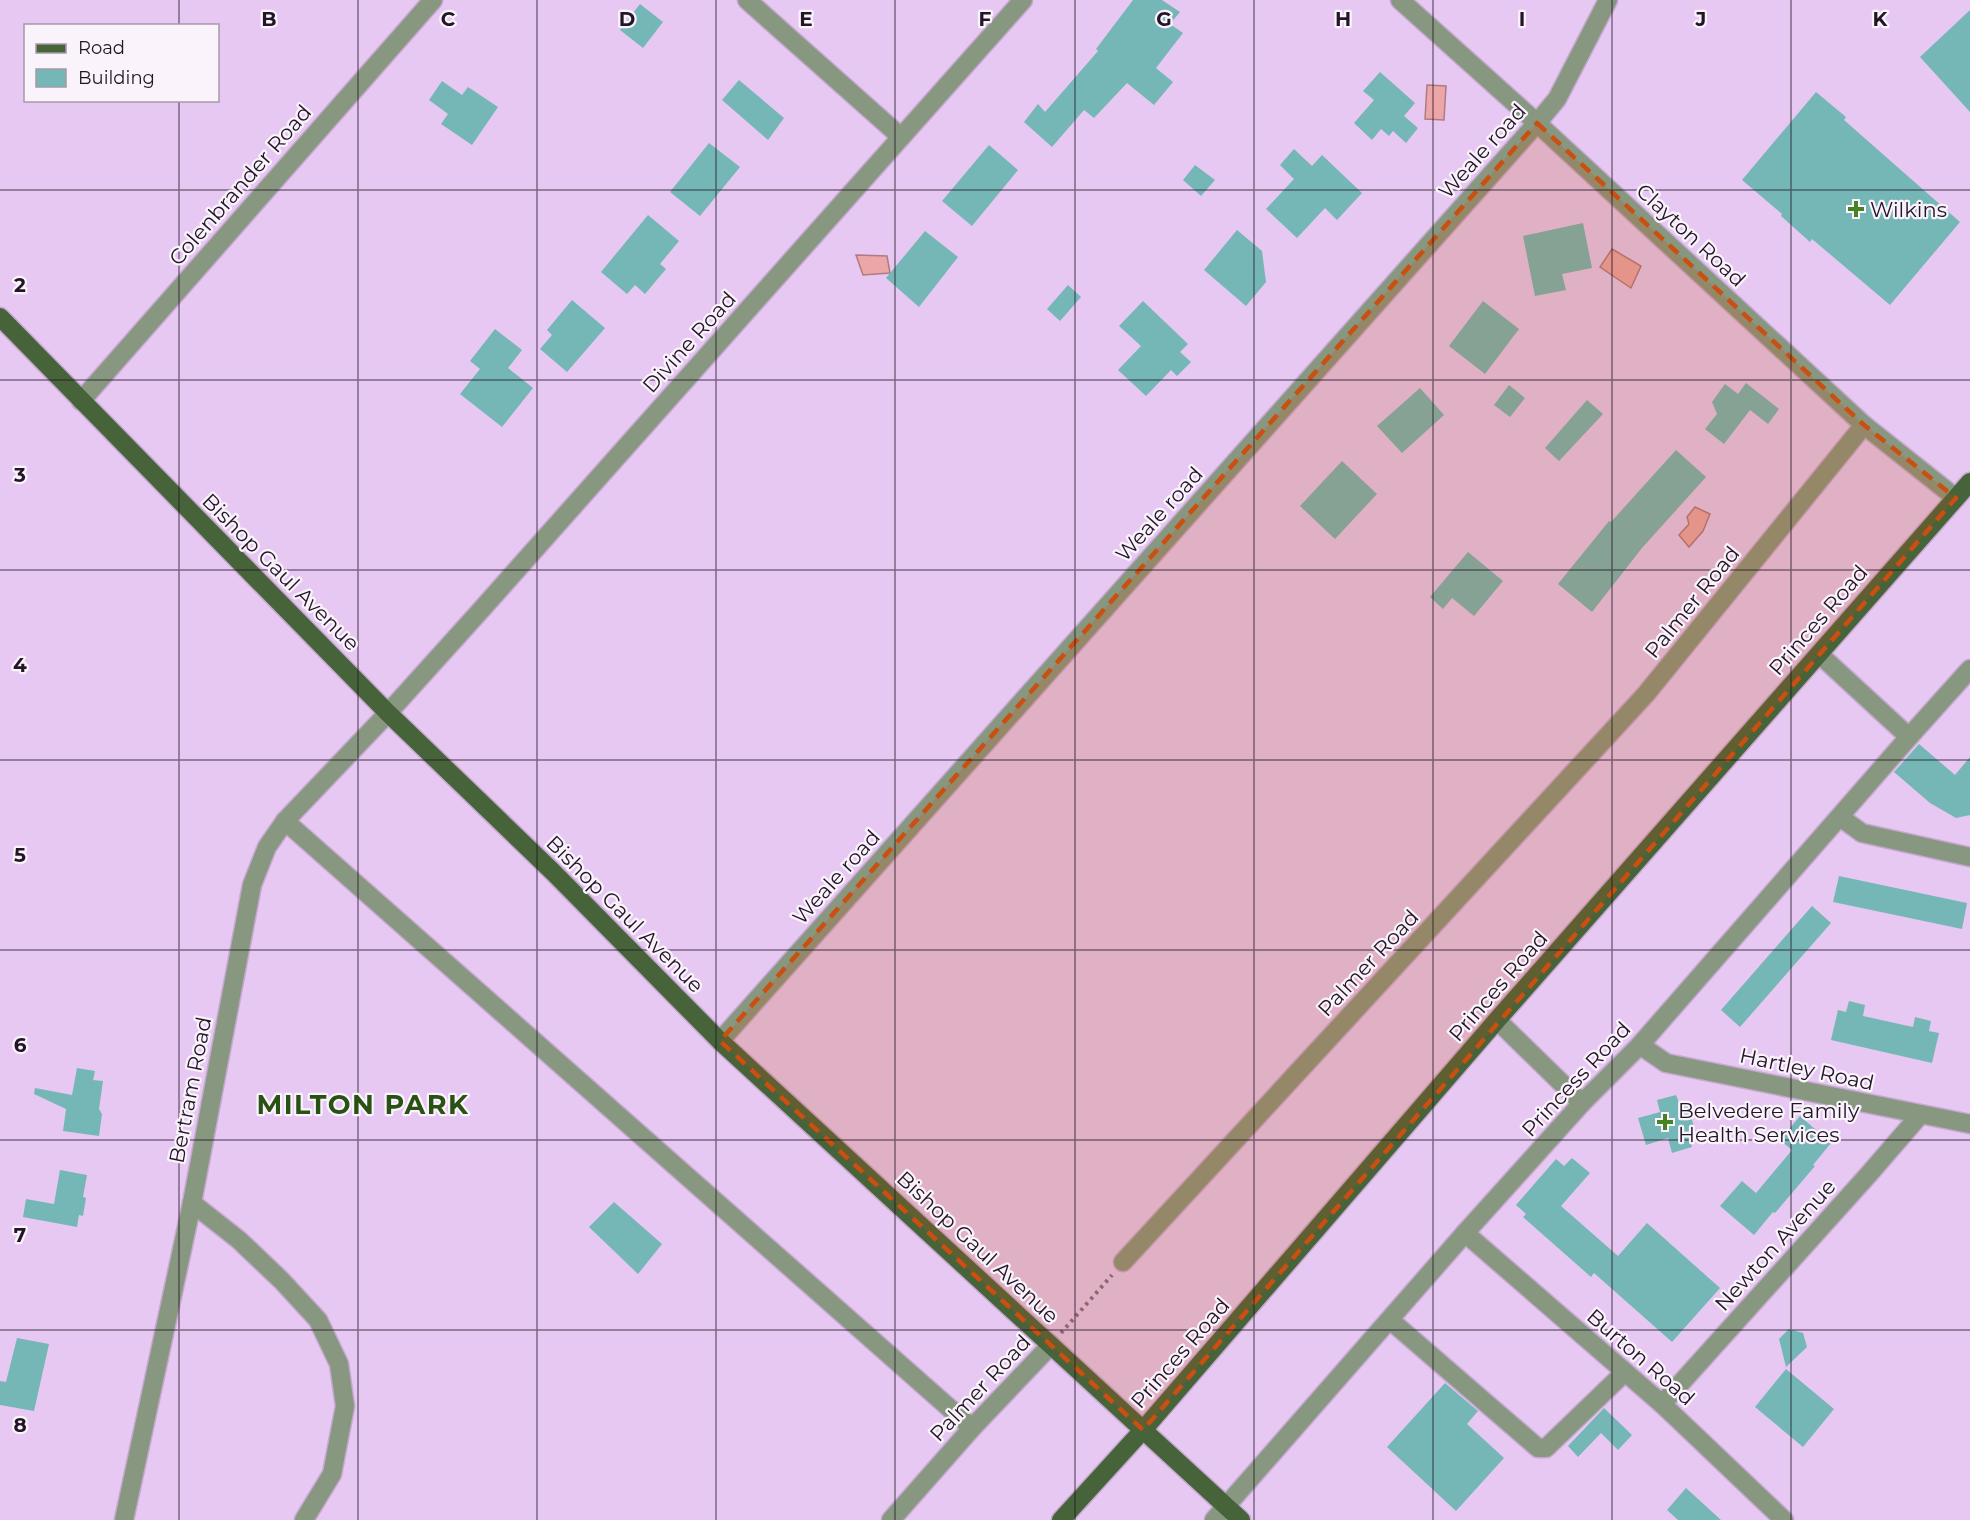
<svg xmlns="http://www.w3.org/2000/svg" width="1970" height="1520" font-family="Montserrat,sans-serif">
<style>
.water{fill:#eca6a8;stroke:#af7b81;stroke-width:1.5}
.building{fill:#75b7b7}
.lines{fill:none;stroke-linecap:round;stroke-linejoin:round}
.minor-casing{stroke:#c4a8ce;stroke-width:21}
.major-casing{stroke:#c4a8ce;stroke-width:21}
.path{stroke:#816c89;stroke-width:4;stroke-dasharray:3 4.5;stroke-linecap:butt}
.minor{stroke:#879780;stroke-width:18}
.major{stroke:#47633a;stroke-width:18}
.marked{fill:#ca4f10;fill-opacity:0.2;stroke:#ca4f10;stroke-width:4.5;stroke-dasharray:12 8;stroke-linejoin:round}
.grid{fill:none;stroke:#221626;stroke-width:1.5;stroke-opacity:0.55}
.poi-dot{fill:#468423;stroke:#faf3fc;stroke-width:2}
.labels{text-anchor:middle;dominant-baseline:central;stroke-width:4.5;stroke-linejoin:round;paint-order:stroke}
.street-label{font-size:21px;fill:#221626;stroke:#faf3fc}
.poi-label{font-size:21px;fill:#221626;stroke:#faf3fc;text-anchor:start}
.district-label{font-size:27px;font-weight:bold;letter-spacing:1.5px;fill:#2a5114;stroke:#faf3fc}
.grid-label{font-size:20px;text-anchor:middle;font-weight:bold;fill:#221626;stroke:#faf3fc;stroke-width:4.5;stroke-linejoin:round;paint-order:stroke}
</style>
<rect width="100%" height="100%" fill="#e7c8f3"/>
<g class="water">
<path d="M1427 85 1446 86 1444 120 1425 119Z"/>
<path d="M1612 249 1641 266 1631 288 1600 267Z"/>
<path d="M856 255 887 256 890 273 863 275Z"/>
<path d="M1695 507 1710 514 1703 531 1689 547 1679 535 1689 524 1687 517Z"/>
</g>
<g class="building">
<path d="M1133 0H1162L1180 12 1170 24 1183 33 1156 68 1173 82 1154 105 1127 83 1094 118 1084 110 1052 147 1024 122 1038 104 1045 112 1098 51 1096 49Z"/>
<path d="M640 4 663 22 643 48 620 30Z"/>
<path d="M1970 10V112L1920 57Z"/>
<path d="M1380 72 1415 103 1404 116 1418 128 1406 143 1393 131 1389 136 1381 129 1372 140 1354 123 1374 100 1363 91Z"/>
<path d="M739 80 784 118 768 140 722 100Z"/>
<path d="M442 81 462 95 468 87 498 107 472 145 441 124 448 114 429 100Z"/>
<path d="M1816 92 1846 117 1844 120 1960 222 1890 305 1812 239 1810 242 1781 216 1782 214 1742 180Z"/>
<path d="M709 143 740 167 700 216 670 192Z"/>
<path d="M989 145 1018 170 972 226 942 201Z"/>
<path d="M1294 149 1312 166 1322 155 1362 193 1337 220 1325 208 1297 238 1266 209 1294 179 1280 165Z"/>
<path d="M1195 165 1215 180 1201 196 1183 180Z"/>
<path d="M648 215 679 241 660 264 666 269 645 294 635 285 627 294 601 272Z"/>
<path d="M1583 223 1592 268 1562 274 1566 290 1535 296 1523 236Z"/>
<path d="M1237 230 1262 251 1266 282 1246 306 1204 270Z"/>
<path d="M925 231 958 257 919 307 886 278Z"/>
<path d="M1068 285 1081 297 1060 321 1047 309Z"/>
<path d="M572 300 605 328 567 372 540 349 552 335 547 330Z"/>
<path d="M1143 301 1188 344 1180 352 1191 362 1177 376 1171 370 1146 396 1118 370 1141 346 1119 326Z"/>
<path d="M1483 301 1519 329 1485 374 1449 346Z"/>
<path d="M495 329 522 350 508 368 533 388 502 427 460 394 480 369 470 361Z"/>
<path d="M1746 383 1779 409 1768 424 1750 410 1724 444 1705 429 1717 414 1712 402 1725 384 1738 394Z"/>
<path d="M1509 385 1525 398 1510 417 1494 405Z"/>
<path d="M1420 388 1444 415 1402 453 1377 426Z"/>
<path d="M1587 400 1603 414 1559 461 1545 448Z"/>
<path d="M1676 450 1706 477 1642 548 1592 612 1558 584 1609 521 1611 522Z"/>
<path d="M1342 461 1377 494 1335 539 1300 506Z"/>
<path d="M1468 552 1503 581 1474 616 1452 598 1443 609 1430 597Z"/>
<path d="M1919 744 1955 775 1970 757V815L1956 818 1930 803 1894 772Z"/>
<path d="M1839 876 1967 903 1962 929 1833 902Z"/>
<path d="M1812 906 1831 923 1740 1027 1721 1010Z"/>
<path d="M1849 1001 1865 1005 1863 1016 1913 1027 1915 1017 1931 1021 1929 1031 1939 1033 1932 1063 1831 1040 1838 1010 1846 1012Z"/>
<path d="M77 1068 95 1071 93 1080 103 1081 99 1109 102 1114 99 1136 63 1131 66 1109 34 1094 35 1088 72 1095Z"/>
<path d="M1676 1095 1680 1105 1687 1103 1695 1130 1688 1132 1692 1147 1672 1153 1668 1138 1646 1145 1638 1118 1660 1112 1657 1100Z"/>
<path d="M1800 1116 1831 1143 1813 1165 1815 1166 1775 1213 1773 1212 1754 1235 1720 1206 1742 1181 1756 1193 1792 1150 1780 1140Z"/>
<path d="M1572 1158 1590 1173 1561 1206 1618 1256 1647 1223 1720 1288 1672 1342 1594 1273 1591 1277 1523 1217 1526 1214 1516 1205 1556 1159 1564 1166Z"/>
<path d="M60 1170 87 1175 83 1197 86 1198 83 1216 79 1215 77 1227 23 1217 26 1199 54 1204Z"/>
<path d="M614 1202 662 1244 638 1274 589 1227Z"/>
<path d="M1789 1329 1803 1333 1807 1347 1786 1367 1779 1339Z"/>
<path d="M17 1338 49 1344 34 1411 0 1405V1381L6 1382Z"/>
<path d="M1786 1369 1834 1409 1803 1447 1755 1407Z"/>
<path d="M1445 1383 1478 1411 1467 1424 1504 1458 1456 1511 1387 1447Z"/>
<path d="M1604 1408 1632 1435 1618 1450 1601 1433 1578 1457 1568 1446Z"/>
<path d="M1686 1488 1721 1520H1678L1667 1510Z"/>
</g>
<g class="lines">
<defs>
<g id="minor">
<path d="M747 0 901 137"/>
<path d="M1400 0 1537 123 1864 425 1956 498"/>
<path d="M81 401 433 0"/>
<path d="M1819 654 1909 737"/>
<path d="M1840 817 1862 833 1970 857"/>
<path d="M285 821 972 1428"/>
<path d="M1497 1020 1582 1103"/>
<path d="M720 1041 1537 123 1557 99 1608 0"/>
<path d="M1640 1045 1666 1063 1970 1124"/>
<path d="M192 1203 239 1240 282 1281 318 1320 339 1364 345 1406 332 1474 304 1520"/>
<path d="M1465 1233 1662 1404 1784 1520"/>
<path d="M1123 1262 1646 694 1864 425"/>
<path d="M1390 1320 1538 1448H1546L1625 1372"/>
<path d="M1662 1404 1869 1174 1920 1115"/>
<path d="M124 1520 192 1203 252 885 267 847 285 821 388 713 481 610 1023 0"/>
<path d="M891 1520 972 1428 1051 1345"/>
<path d="M1214 1520 1465 1233 1582 1103 1640 1045 1909 737 1970 669"/>
</g>
<g id="major">
<path d="M0 317 388 713 554 873 720 1041 1241 1520"/>
<path d="M1061 1520 1143 1430 1497 1020 1970 482"/>
</g>
</defs>
<use href="#minor" class="minor-casing"/>
<use href="#major" class="major-casing"/>
<path class="path" d="M1061 1333 1112 1275"/>
<use href="#minor" class="minor"/>
<use href="#major" class="major"/>
</g>
<path class="marked" d="M1537 123 1864 425 1956 498 1143 1430 720 1041Z"/>
<path class="grid" d="M179 0V26M358 0V1520M537 0V1520M716 0V1520M895 0V1520M1075 0V1520M1254 0V1520M1433 0V1520M1612 0V1520M1791 0V1520M179 100V1520M0 190H1970M0 380H1970M0 570H1970M0 760H1970M0 950H1970M0 1140H1970M0 1330H1970"/>
<g class="poi-dot">
<path d="M1853 200h6v6h6v6h-6v6h-6v-6h-6v-6h6z"/>
<path d="M1662 1113h6v6h6v6h-6v6h-6v-6h-6v-6h6z"/>
</g>
<g class="labels">
<g class="street-label">
<text transform="translate(1482 151) rotate(-48)">Weale road</text>
<text transform="translate(240 185) rotate(-49)">Colenbrander Road</text>
<text transform="translate(1691 235) rotate(43)">Clayton Road</text>
<text transform="translate(689 342) rotate(-48)">Divine Road</text>
<text transform="translate(1159 514) rotate(-48)">Weale road</text>
<text transform="translate(281 572) rotate(45)">Bishop Gaul Avenue</text>
<text transform="translate(1692 602) rotate(-51)">Palmer Road</text>
<text transform="translate(1818 620) rotate(-49)">Princes Road</text>
<text transform="translate(836 877) rotate(-48)">Weale road</text>
<text transform="translate(625 914) rotate(45)">Bishop Gaul Avenue</text>
<text transform="translate(1368 963) rotate(-47)">Palmer Road</text>
<text transform="translate(1498 986) rotate(-49)">Princes Road</text>
<text transform="translate(1807 1069) rotate(12)">Hartley Road</text>
<text transform="translate(1576 1079) rotate(-47)">Princess Road</text>
<text transform="translate(190 1090) rotate(-79)">Bertram Road</text>
<text transform="translate(1775 1245) rotate(-48)">Newton Avenue</text>
<text transform="translate(978 1247) rotate(43)">Bishop Gaul Avenue</text>
<text transform="translate(1180 1353) rotate(-49)">Princes Road</text>
<text transform="translate(1641 1357) rotate(41)">Burton Road</text>
<text transform="translate(980 1388) rotate(-47)">Palmer Road</text>
</g>
<g class="poi-label">
<text x="1870" y="209">Wilkins</text>
<text x="1678" y="1110">Belvedere Family<tspan x="1678" dy="24">Health Services</tspan></text>
</g>
<g class="district-label">
<text x="363" y="1104">MILTON PARK</text>
</g>
</g>
<g class="grid-label">
<text x="269" y="26">B</text>
<text x="448" y="26">C</text>
<text x="627" y="26">D</text>
<text x="806" y="26">E</text>
<text x="985" y="26">F</text>
<text x="1164" y="26">G</text>
<text x="1343" y="26">H</text>
<text x="1522" y="26">I</text>
<text x="1701" y="26">J</text>
<text x="1880" y="26">K</text>
<text x="20" y="292">2</text>
<text x="20" y="482">3</text>
<text x="20" y="672">4</text>
<text x="20" y="862">5</text>
<text x="20" y="1052">6</text>
<text x="20" y="1242">7</text>
<text x="20" y="1432">8</text>
</g>
<rect x="24" y="24" width="195" height="78" fill="#faf3fc" stroke="#a49ba6" stroke-width="1.5"/>
<rect x="36" y="44" width="30" height="9" fill="#47633a" stroke="#a49ba6" stroke-width="1.5"/>
<text x="78" y="54" font-size="18" fill="#221626">Road</text>
<rect x="36" y="69" width="30" height="18" fill="#75b7b7" stroke="#a49ba6" stroke-width="1.5"/>
<text x="78" y="84" font-size="18" fill="#221626">Building</text>
</svg>
